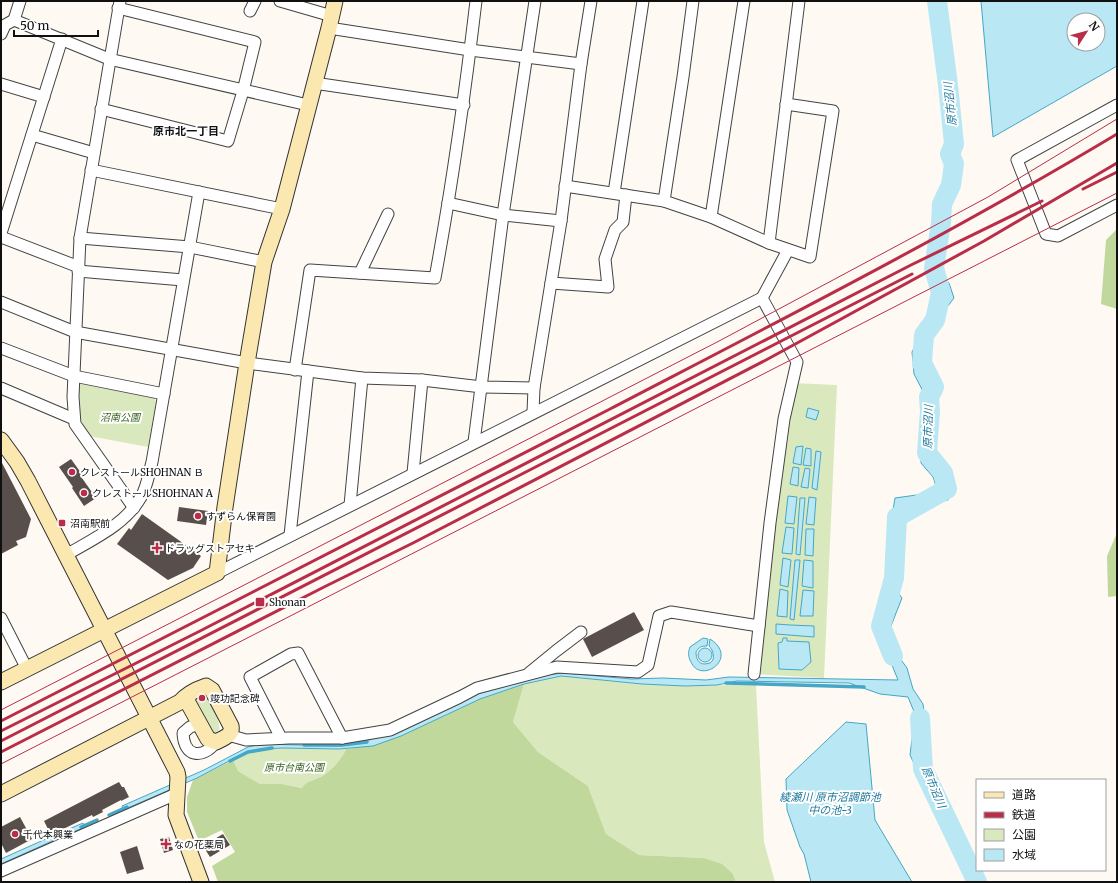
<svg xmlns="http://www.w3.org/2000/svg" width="1118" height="883" font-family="Merriweather,'Noto Sans JP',serif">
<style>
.green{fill:#dae8bd}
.forest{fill:#c1d89d}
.water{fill:#bae7f4;stroke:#44a7c7;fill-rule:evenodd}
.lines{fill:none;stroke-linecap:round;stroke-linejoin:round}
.stream{stroke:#44a7c7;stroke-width:3.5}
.river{stroke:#bae7f4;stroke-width:20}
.building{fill:#584f4c}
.street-casing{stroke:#434343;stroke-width:13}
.secondary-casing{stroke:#323232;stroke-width:17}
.street{stroke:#fff;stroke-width:11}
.secondary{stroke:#fbe8b1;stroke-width:15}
.tram{stroke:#ba2d49;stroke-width:1}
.rail{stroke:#ba2d49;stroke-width:3}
.poi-dot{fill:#ba2d49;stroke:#fff;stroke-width:1.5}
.labels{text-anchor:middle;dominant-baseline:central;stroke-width:4;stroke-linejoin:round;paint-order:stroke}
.park-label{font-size:10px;font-style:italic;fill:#3a6522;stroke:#fff}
.poi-label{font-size:10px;fill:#101010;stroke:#fff;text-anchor:start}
.water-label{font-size:11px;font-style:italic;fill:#1e799d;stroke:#fff}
.neighbourhood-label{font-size:11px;font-weight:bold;fill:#101010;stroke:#fff}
</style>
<rect width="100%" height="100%" fill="#fefaf3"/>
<g class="green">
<path d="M792 383 837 385 824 678 754 674Z"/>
<path d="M81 384 154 398 156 402 148 447 89 436C79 421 77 405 77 387Z"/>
<path d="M561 676C603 681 644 685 686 686 709 686 732 684 756 685L764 842 775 882H736L733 874 703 858 639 855 606 834 588 786 538 752 513 722 524 684Z"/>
<path d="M201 695C209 697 221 722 219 730L212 734 194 702 196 698Z"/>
<path d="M283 748 339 749H346C342 759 331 771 321 777 312 782 310 780 302 788L282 784H260L238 771 233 760 248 751 261 749Z"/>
</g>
<g class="forest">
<path d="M1117 229V309L1101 304 1106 240Z"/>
<path d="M1117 533V596L1108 597 1107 556Z"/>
<path d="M524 684 513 722 538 752 588 786 606 834 639 855 703 858 722 864 733 874 736 882H218L212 866 235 852 222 830 199 841 187 812V797L193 780 233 760 238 771 260 784H282L302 788C306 781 313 781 321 777 331 771 342 759 346 749L354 748 401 736 480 699Z"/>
</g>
<g class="water">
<path d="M981 1H1117V66L993 137ZM1074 20H1098V44H1074Z"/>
<path d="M937 272 949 283 954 298C941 314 930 332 918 349L921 376 937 403 938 426 930 437 929 459 932 467 948 480 951 492 948 500 904 509C904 517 900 523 899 531 898 538 898 546 897 553 895 572 889 582 902 598L889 631 894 650 907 668 913 689 923 704 926 726 924 742 918 754 928 763 939 781V791L949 830 974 882H967L933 807 927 780 919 774 910 755 915 714 908 697 880 694 849 683 737 681 717 685 685 686 642 684 561 676 524 684 480 699 401 736 373 746 339 749 283 748 261 749 248 751 197 778 123 810 122 806 204 770 248 747 261 744 339 746 359 743 399 731 436 712 478 694 538 676 564 673 631 679 663 678 706 680 729 677 898 680 882 640 890 597 887 585 889 534 895 498 938 492 933 477 921 463 920 434 927 399 914 374 912 352 929 318 943 299 932 278Z"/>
<path d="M808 408 819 411 816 420 806 417Z"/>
<path d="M803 446 801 465 793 463 796 447Z"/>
<path d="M806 448 811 449V466L803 465Z"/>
<path d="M816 451 821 452 817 490 812 488Z"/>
<path d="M793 467 799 468 798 486 790 484Z"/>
<path d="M805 468 810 469 808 488 801 487Z"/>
<path d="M788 496 797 497 794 524 785 523Z"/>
<path d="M809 497 816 498 814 525 806 524Z"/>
<path d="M800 498H805L800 555 796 554Z"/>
<path d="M786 527 794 528 792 554 782 553Z"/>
<path d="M806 529H814L813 556 805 555Z"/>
<path d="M783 558 791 560 788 587 780 585Z"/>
<path d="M795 560H800L794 620 790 619Z"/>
<path d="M804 560 813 561V588L802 586Z"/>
<path d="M780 589 788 591 787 617 777 616Z"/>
<path d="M803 590 814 591 813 616H800Z"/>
<path d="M776 624 790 625 814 626V637L776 634Z"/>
<path d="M703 638 708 639 707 646C701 646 699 647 696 652 696 658 698 664 705 664L710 663 713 660C714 655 713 650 709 646L710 639C740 658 701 685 691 662 688 657 688 652 690 647Z"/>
<path d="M783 638H787V641L809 642 811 662 802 670 779 669 778 643 782 642Z"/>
<circle cx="705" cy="655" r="7"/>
<path d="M846 722 866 724 875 820 912 882H811L804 854 800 847 787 810 786 779Z"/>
<path d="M83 823 85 827 64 836 62 832Z"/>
<path d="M57 834 59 838 1 864V859Z"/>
</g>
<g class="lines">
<g class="stream">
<path d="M726 683 864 687"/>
<path d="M304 745H342L367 742"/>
<path d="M230 761 248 752 272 748"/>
<path d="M109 815 127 807"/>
<path d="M81 827 97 820"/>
</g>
<g class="river">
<path d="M893 656 881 626 894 578 897 517 947 489 943 473 927 453 930 411 929 397 934 387 922 363 924 335 935 320 941 293 934 268 941 223 942 204 951 185 954 164 950 154 954 144 948 85 937 1"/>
<path d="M920 718 923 769 977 882"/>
</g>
</g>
<g class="building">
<path d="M71 459 84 477 82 478 96 498 84 506 72 488 73 487 59 467Z"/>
<path d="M1 461 31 519 26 537 16 541 18 545 1 554Z"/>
<path d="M179 507 208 511 206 525 177 521Z"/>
<path d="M142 514 201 556 193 568 168 580 117 544 129 528 131 530Z"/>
<path d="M634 612 644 630 592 657 583 639Z"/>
<path d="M119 782 122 787H124L129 797 121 801V800L102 810 103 812 93 817 92 815 51 835 44 821Z"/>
<path d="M20 817 32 839 6 853 1 843V827Z"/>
<path d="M223 834 230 845 210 857 203 846Z"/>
<path d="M169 837 173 850 164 853 160 839Z"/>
<path d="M137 846 144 869 127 874 120 852Z"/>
</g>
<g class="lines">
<defs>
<g id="street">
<path d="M20 1 14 20 109 59 308 105"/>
<path d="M120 1 80 238 73 397 75 424 134 508"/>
<path d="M280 1 332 16"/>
<path d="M250 11 255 1"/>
<path d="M329 28 470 50 581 64"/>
<path d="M1 34 5 25 14 20"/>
<path d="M314 83 464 105"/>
<path d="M1 84 44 97"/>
<path d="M1117 105 1017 160 1046 234 1058 236 1117 205"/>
<path d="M101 109 228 141 243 91 255 42 118 8"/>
<path d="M32 135 94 153"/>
<path d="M91 170 282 209"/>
<path d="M565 186 664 201 711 217 769 243 810 257 833 111 786 104"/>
<path d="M614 193 643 1"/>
<path d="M664 201 683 77 693 1"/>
<path d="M448 203 503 215 561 221"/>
<path d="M711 217 744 1"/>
<path d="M1 233 62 39"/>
<path d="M1 237 79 267"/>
<path d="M80 238 190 247 264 262"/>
<path d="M769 243 799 1"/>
<path d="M78 271 183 280"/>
<path d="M360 273 388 214"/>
<path d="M551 283 608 287 605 259 615 230 623 222 626 195"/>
<path d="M1 302 75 332 247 363 362 378 422 380 482 387 534 388"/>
<path d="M1 348 74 376 164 394"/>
<path d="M295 370 310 270 435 278C452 186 465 94 476 1"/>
<path d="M1 388 74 419"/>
<path d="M533 412 534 388 561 221 581 64 591 1"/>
<path d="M474 442 503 215 535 1"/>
<path d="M413 473 422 380"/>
<path d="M350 505 362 378"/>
<path d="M290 535 308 371"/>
<path d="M66 555C93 539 125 525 141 497 147 487 149 473 152 462L199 192"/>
<path d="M217 573 762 298 788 250"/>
<path d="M1 618 27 669"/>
<path d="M529 673 556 651 581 632"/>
<path d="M754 674 770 523 784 419 797 362 762 298"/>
<path d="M199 724 190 727 183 733C184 757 202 760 216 742"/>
<path d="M228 735 246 740 289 738H342L390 730 460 697 477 688 557 667 638 672 648 665 659 616 671 612 759 626"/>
<path d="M281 738 250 677 291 654 298 653 342 738"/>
<path d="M1 871 176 794"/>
</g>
<g id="secondary">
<path d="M1 440 17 462 28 481 177 772 178 777 176 815 201 882"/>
<path d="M1 682 217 573 225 507 247 363 264 262 282 209 329 28 335 1"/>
<path d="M1 794 180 702C186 695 197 689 206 686L212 690 231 726C233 736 223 738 216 742L208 739 187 701 189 695"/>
</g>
</defs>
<use href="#street" class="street-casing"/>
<use href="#secondary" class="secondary-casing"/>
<use href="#street" class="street"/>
<use href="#secondary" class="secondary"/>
<g class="tram">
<path d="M1 710 721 340 988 197 1117 119"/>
<path d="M1 764 1117 193"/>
</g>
<g class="rail">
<path d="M1083 189 1117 172"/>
<path d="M1 721C205 618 408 514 610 409 781 320 952 233 1117 134"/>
<path d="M1 731 200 631 911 265 1042 201"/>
<path d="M1 741 912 274"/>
<path d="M1 752 324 587 413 543 766 360 984 241 1117 163"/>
</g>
</g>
<g class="poi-dot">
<circle cx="72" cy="472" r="4"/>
<circle cx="84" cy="493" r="4"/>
<circle cx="198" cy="516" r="4"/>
<rect x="58" y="519" width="8" height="8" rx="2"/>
<path d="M155 542h4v4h4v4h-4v4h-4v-4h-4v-4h4z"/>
<rect x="255" y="597" width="10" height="10" rx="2"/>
<circle cx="202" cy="698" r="4"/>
<circle cx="15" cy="834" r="4"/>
<path d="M164 838h4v4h4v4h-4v4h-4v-4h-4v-4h4z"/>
</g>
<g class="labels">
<g class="park-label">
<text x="120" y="417">沼南公園</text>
<text x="294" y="767">原市台南公園</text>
</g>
<g class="poi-label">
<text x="80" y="472">クレストールSHOHNAN Ｂ</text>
<text x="92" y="493">クレストールSHOHNAN A</text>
<text x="206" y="516">すずらん保育園</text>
<text x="70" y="523">沼南駅前</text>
<text x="165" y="548">ドラッグストアセキ</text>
<text x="269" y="602">Shonan</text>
<text x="210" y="698">竣功記念碑</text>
<text x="23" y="834">千代本興業</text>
<text x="174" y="844">なの花薬局</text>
</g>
<g class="water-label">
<text transform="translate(950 104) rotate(-96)">原市沼川</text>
<text transform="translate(928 427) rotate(-89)">原市沼川</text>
<text transform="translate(934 787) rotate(67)">原市沼川</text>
<text x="830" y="797">綾瀬川 原市沼調節池<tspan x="830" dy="13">中の池-3</tspan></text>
</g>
<g class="neighbourhood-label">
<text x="186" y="131">原市北一丁目</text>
</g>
</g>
<rect width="1118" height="883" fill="none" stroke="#101010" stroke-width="4"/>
<rect x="976" y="779" width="130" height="92" fill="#ffffff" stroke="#9f9f9f"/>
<rect x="984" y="792" width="20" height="6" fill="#fbe8b1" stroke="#9f9f9f"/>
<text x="1012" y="799" font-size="12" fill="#101010">道路</text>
<rect x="984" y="812" width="20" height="6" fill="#ba2d49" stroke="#9f9f9f"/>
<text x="1012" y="819" font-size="12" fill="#101010">鉄道</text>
<rect x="984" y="829" width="20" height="12" fill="#dae8bd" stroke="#9f9f9f"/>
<text x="1012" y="839" font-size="12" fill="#101010">公園</text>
<rect x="984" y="849" width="20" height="12" fill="#bae7f4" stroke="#9f9f9f"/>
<text x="1012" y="859" font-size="12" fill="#101010">水域</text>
<g transform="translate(1086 32) rotate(54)"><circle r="19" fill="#ffffff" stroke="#9f9f9f"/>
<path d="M0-3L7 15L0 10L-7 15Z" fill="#ba2d49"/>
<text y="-6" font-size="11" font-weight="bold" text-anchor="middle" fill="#101010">N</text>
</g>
<path d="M14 30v6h84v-6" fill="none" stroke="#101010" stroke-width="2"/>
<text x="20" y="30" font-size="12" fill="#101010" stroke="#ffffff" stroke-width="3" paint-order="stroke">50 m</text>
</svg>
